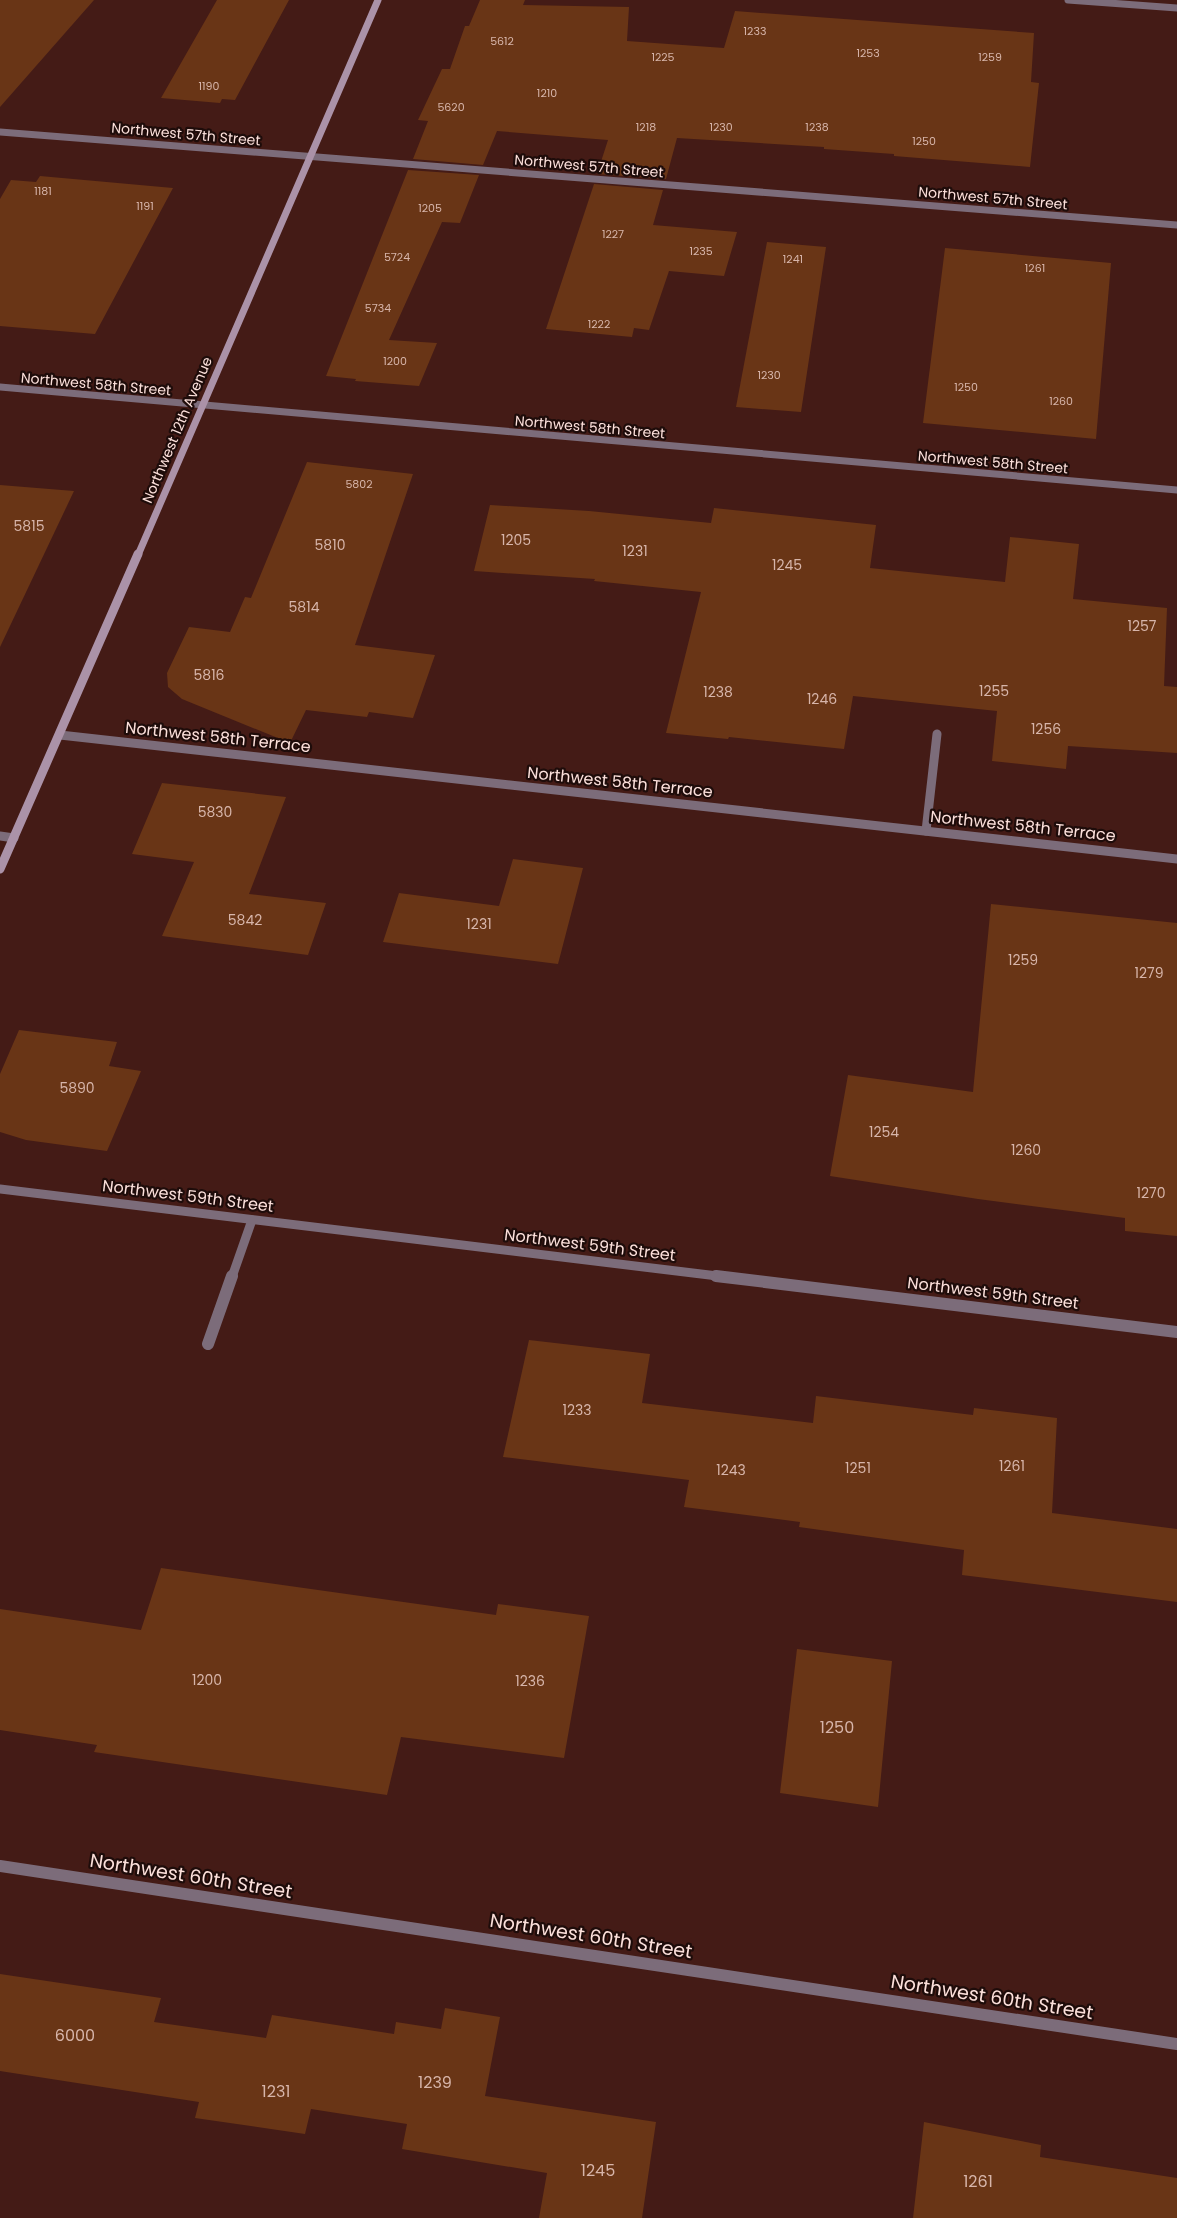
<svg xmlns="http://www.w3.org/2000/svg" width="1177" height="2218" font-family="Poppins,sans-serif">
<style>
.building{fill:#693516}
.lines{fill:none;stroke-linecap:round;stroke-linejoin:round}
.service-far1{stroke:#7c6c7a;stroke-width:9}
.service{stroke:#7c6c7a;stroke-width:12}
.minor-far2{stroke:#7c6c7a;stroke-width:7}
.minor-far1{stroke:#7c6c7a;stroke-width:9}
.minor{stroke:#7c6c7a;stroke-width:12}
.secondary-far1{stroke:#ab92a8;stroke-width:7}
.secondary{stroke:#ab92a8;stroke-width:9}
.labels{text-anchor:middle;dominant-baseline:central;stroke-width:4.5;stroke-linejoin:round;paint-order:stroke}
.far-number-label{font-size:11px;fill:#d7b5aa}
.far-street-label{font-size:14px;fill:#fce0db;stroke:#1e0c0a}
.number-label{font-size:14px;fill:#d7b5aa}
.street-label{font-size:16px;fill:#fce0db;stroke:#1e0c0a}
.near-number-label{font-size:16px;fill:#d7b5aa}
.near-street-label{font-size:19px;fill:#fce0db;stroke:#1e0c0a}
</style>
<rect width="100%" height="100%" fill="#441b16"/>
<g class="building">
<path d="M0 0H94L0 107Z"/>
<path d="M217 0H289L235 100 222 99 220 103 161 98Z"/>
<path d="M480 0H525L523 5 629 7 627 41 724 48 735 11 1034 33 1031 82 1039 83 1030 167 894 156V154L824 149V147L677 138 666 179 597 174 608 140 497 131 483 165 413 159 428 121 418 120 442 69H450L465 26H469Z"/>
<path d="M408 170 479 175 460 223 442 222 389 340 437 343 419 386 355 381 356 379 326 376Z"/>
<path d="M40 176 173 188 95 334 0 326V199L11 180 36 182Z"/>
<path d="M594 184 663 190 653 225 737 232 724 276 669 271 649 330 634 328 632 337 546 329Z"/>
<path d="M767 242 826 247 801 412 736 407Z"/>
<path d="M945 248 1111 263 1096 439 923 423Z"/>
<path d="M307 462 413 474 355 645 435 655 413 718 369 712 367 717 306 710 290 743 182 699 168 687 167 673 189 627 230 632 245 597 251 598Z"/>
<path d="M0 485 74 491 0 647Z"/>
<path d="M490 505 589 511 711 523 714 508 876 525 870 568 1005 582 1010 537 1079 544 1073 599 1167 608 1164 686 1177 687V753L1068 746 1066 769 992 761 997 711 853 696 844 749 729 737 728 739 666 733 701 592 594 581 595 579 474 571Z"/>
<path d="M162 783 286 797 249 894 326 903 308 955 162 936 194 862 132 854Z"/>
<path d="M513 859 583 868 558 964 383 942 399 893 499 906Z"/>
<path d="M991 904 1177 923V1236L1125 1231V1218L978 1199 830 1176 848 1075 973 1092Z"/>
<path d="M19 1030 117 1042 109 1066 141 1071 107 1151 26 1140 0 1132V1074Z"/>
<path d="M529 1340 650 1354 642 1403 813 1423 816 1396 973 1415 974 1408 1057 1418 1052 1513 1177 1529V1602L962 1575 964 1550 799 1527 800 1522 684 1507 689 1480 503 1457Z"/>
<path d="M161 1568 496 1615 498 1604 589 1616 564 1758 401 1737 387 1795 94 1752 97 1745 0 1730V1609L141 1630Z"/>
<path d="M797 1649 892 1661 878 1807 780 1793Z"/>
<path d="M0 1974 161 1998 154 2022 266 2038 272 2015 394 2034 396 2022 441 2029 445 2008 500 2017 485 2096 656 2122 642 2218H539L547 2173 402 2149 407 2124 311 2109 305 2134 195 2118 199 2102 0 2071Z"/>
<path d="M924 2122 1041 2145 1040 2157 1177 2178V2218H913Z"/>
</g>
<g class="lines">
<g class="service-far1">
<path d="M926 831 937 734"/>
<path d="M232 1277 252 1220"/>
</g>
<path class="service" d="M208 1344 232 1276"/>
<g class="minor-far2">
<path d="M1068 0 1177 8"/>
<path d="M0 132 1177 225"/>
<path d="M0 387 1177 490"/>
</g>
<g class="minor-far1">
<path d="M60 735 1177 859"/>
<path d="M0 836 14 838"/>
<path d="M0 1189 726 1277"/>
</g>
<g class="minor">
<path d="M716 1276 1177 1332"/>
<path d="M0 1866 1177 2044"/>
</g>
<path class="secondary-far1" d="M138 555 378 0"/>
<path class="secondary" d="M0 869 138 554"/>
</g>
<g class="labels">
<g class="far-number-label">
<text x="755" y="31">1233</text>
<text x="502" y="41">5612</text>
<text x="868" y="53">1253</text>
<text x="663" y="57">1225</text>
<text x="990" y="57">1259</text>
<text x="209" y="86">1190</text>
<text x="547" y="93">1210</text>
<text x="451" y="107">5620</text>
<text x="646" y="127">1218</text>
<text x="721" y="127">1230</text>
<text x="817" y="127">1238</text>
<text x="924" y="141">1250</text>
<text x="43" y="191">1181</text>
<text x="145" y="206">1191</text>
<text x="430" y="208">1205</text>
<text x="613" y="234">1227</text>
<text x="701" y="251">1235</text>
<text x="397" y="257">5724</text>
<text x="793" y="259">1241</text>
<text x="1035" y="268">1261</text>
<text x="378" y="308">5734</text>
<text x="599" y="324">1222</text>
<text x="395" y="361">1200</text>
<text x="769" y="375">1230</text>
<text x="966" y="387">1250</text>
<text x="1061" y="401">1260</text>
<text x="359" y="484">5802</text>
</g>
<g class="far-street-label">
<text transform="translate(186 134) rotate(5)">Northwest 57th Street</text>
<text transform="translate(589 166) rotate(5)">Northwest 57th Street</text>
<text transform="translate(993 198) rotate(5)">Northwest 57th Street</text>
<text transform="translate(96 384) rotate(5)">Northwest 58th Street</text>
<text transform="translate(590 427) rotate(5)">Northwest 58th Street</text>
<text transform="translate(177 430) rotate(-67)">Northwest 12th Avenue</text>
<text transform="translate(993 462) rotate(5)">Northwest 58th Street</text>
</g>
<g class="number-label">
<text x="29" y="526">5815</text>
<text x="516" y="540">1205</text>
<text x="330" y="545">5810</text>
<text x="635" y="551">1231</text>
<text x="787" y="565">1245</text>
<text x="304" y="607">5814</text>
<text x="1142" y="626">1257</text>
<text x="209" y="675">5816</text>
<text x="994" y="691">1255</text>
<text x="718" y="692">1238</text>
<text x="822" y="699">1246</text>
<text x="1046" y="729">1256</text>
<text x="215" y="812">5830</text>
<text x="245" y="920">5842</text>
<text x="479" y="924">1231</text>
<text x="1023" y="960">1259</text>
<text x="1149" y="973">1279</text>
<text x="77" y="1088">5890</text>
<text x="884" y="1132">1254</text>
<text x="1026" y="1150">1260</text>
<text x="1151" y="1193">1270</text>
<text x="577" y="1410">1233</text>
<text x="1012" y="1466">1261</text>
<text x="858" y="1468">1251</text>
<text x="731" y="1470">1243</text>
<text x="207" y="1680">1200</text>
<text x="530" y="1681">1236</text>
</g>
<g class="street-label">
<text transform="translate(218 737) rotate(6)">Northwest 58th Terrace</text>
<text transform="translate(620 782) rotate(6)">Northwest 58th Terrace</text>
<text transform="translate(1023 826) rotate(6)">Northwest 58th Terrace</text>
<text transform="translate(188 1196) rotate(7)">Northwest 59th Street</text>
<text transform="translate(590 1245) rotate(7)">Northwest 59th Street</text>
<text transform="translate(993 1293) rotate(7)">Northwest 59th Street</text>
</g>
<g class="near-number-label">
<text x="837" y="1727">1250</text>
<text x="75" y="2035">6000</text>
<text x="435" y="2082">1239</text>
<text x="276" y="2091">1231</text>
<text x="598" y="2170">1245</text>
<text x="978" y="2181">1261</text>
</g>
<g class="near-street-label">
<text transform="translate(191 1876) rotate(9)">Northwest 60th Street</text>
<text transform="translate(591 1936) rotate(9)">Northwest 60th Street</text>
<text transform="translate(992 1997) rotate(9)">Northwest 60th Street</text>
</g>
</g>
</svg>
